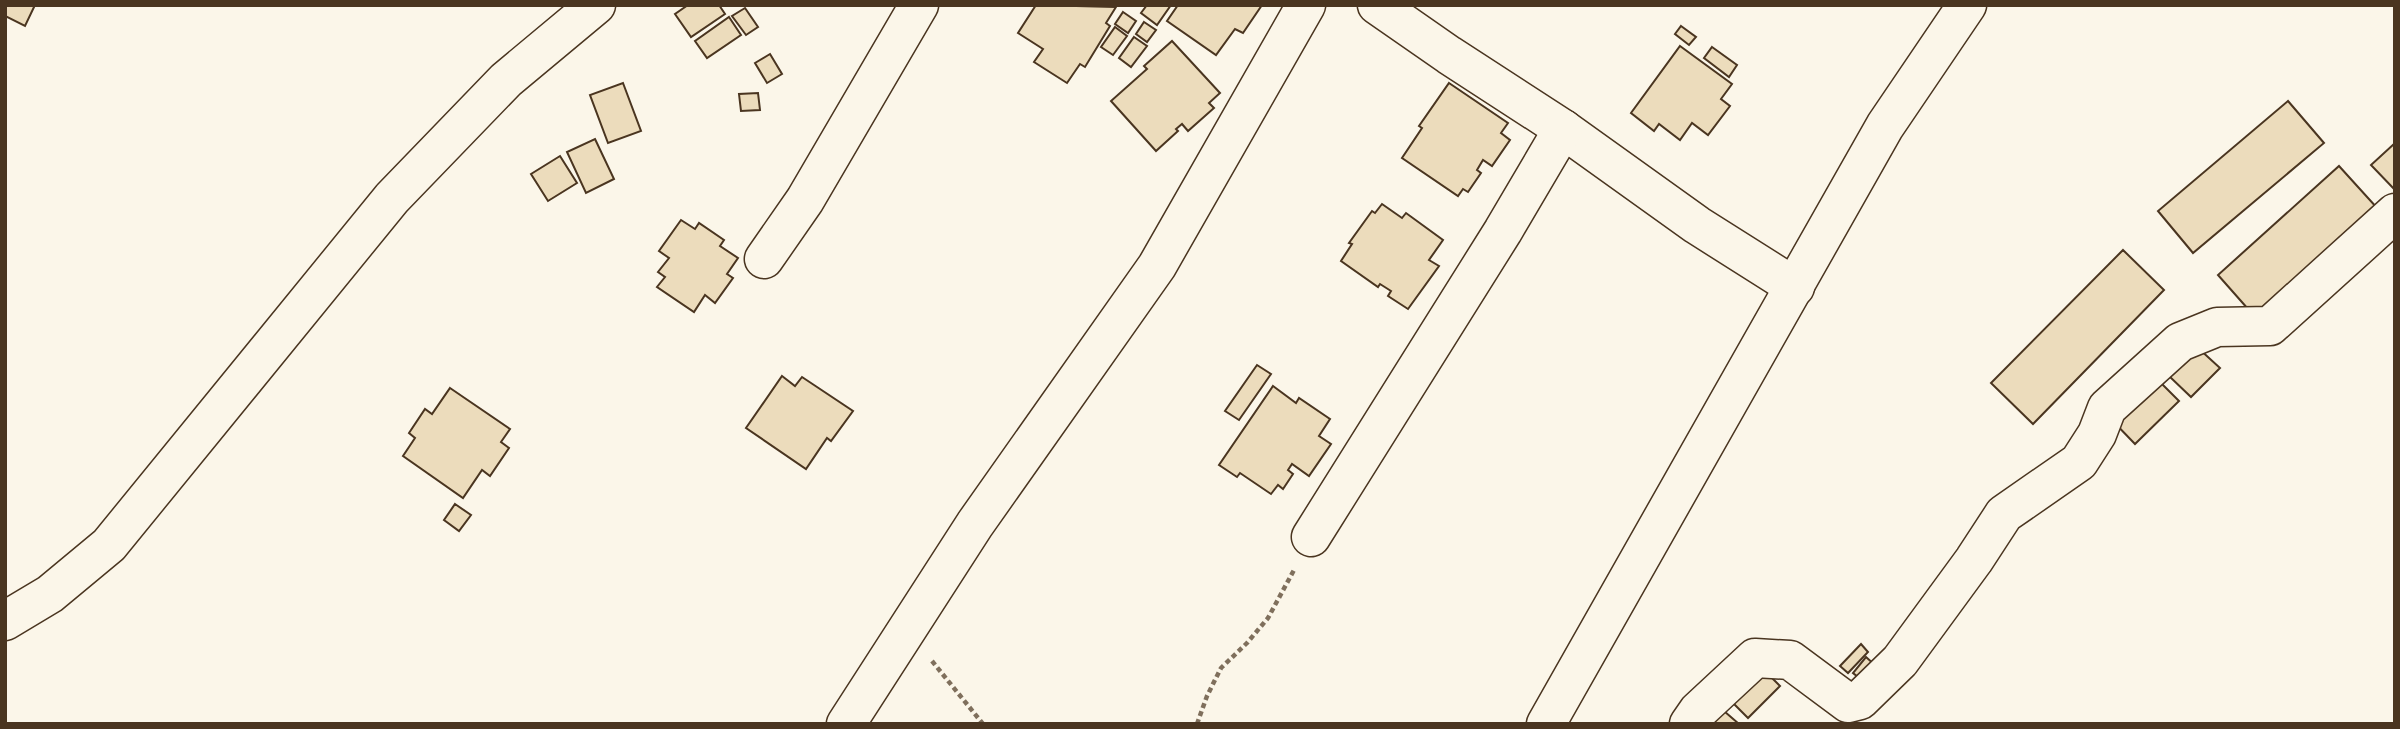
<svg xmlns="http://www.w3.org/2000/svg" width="2400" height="729" font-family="'Golos Text',sans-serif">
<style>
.building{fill:#ecdcbc;stroke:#4a3520;stroke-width:2}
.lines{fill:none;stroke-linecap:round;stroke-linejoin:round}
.minor-casing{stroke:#4a3520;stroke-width:41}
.path{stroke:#7f6f5c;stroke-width:4.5;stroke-dasharray:5 3.5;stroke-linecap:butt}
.minor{stroke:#fbf6e9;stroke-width:38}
</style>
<rect width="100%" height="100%" fill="#fbf6e9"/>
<g class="building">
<path d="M5 5H35L25 26 5 16Z"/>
<path d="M688 5H719L725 14 691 37 675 14Z"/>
<path d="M1036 5 1116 7 1106 23 1110 26 1085 67 1080 64 1067 83 1034 62 1043 49 1018 33Z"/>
<path d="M1147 5H1171L1157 25 1141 13Z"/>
<path d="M1178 5H1262L1243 33 1235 29 1216 55 1167 21Z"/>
<path d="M745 8 758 27 746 35 732 16Z"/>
<path d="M1123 12 1136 21 1128 33 1115 24Z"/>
<path d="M729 17 741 35 707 58 695 41Z"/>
<path d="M1144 22 1156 30 1147 42 1136 34Z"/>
<path d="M1681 26 1696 37 1689 45 1675 34Z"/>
<path d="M1115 27 1127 36 1113 55 1101 47Z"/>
<path d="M1134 37 1147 46 1131 67 1119 58Z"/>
<path d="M1172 41 1220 93 1209 103 1214 108 1188 131 1182 124 1176 129 1178 131 1156 151 1111 101 1147 69 1144 66Z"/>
<path d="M1680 46 1732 84 1721 99 1730 106 1708 135 1692 123 1680 140 1659 124 1654 131 1631 113Z"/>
<path d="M1712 47 1737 65 1729 77 1704 58Z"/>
<path d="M770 54 782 74 767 83 755 63Z"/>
<path d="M623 83 641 131 608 143 590 95Z"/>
<path d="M1449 83 1508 123 1501 133 1510 140 1492 166 1483 160 1477 170 1481 173 1468 192 1463 189 1458 196 1402 158 1422 128 1419 126Z"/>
<path d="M758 93 760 110 741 111 739 94Z"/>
<path d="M2288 101 2324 143 2193 253 2158 211Z"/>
<path d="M595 139 614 179 586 193 567 152Z"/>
<path d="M2395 143V190L2371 165Z"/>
<path d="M560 156 577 183 548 201 531 174Z"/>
<path d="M2339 166 2378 209 2256 318 2218 275Z"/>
<path d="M1382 204 1402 218 1406 213 1443 240 1429 260 1439 266 1408 309 1388 296 1391 291 1380 284 1378 287 1341 261 1352 244 1349 243 1372 211 1375 213Z"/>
<path d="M681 220 695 229 699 223 724 240 720 246 738 258 727 274 733 278 715 303 705 295 694 312 657 287 665 277 658 272 669 258 659 251Z"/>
<path d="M2123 250 2164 290 2033 424 1991 383Z"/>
<path d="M2197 347 2220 368 2191 397 2169 376Z"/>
<path d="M1257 365 1271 374 1239 420 1225 411Z"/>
<path d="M2151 373 2179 401 2135 444 2107 415Z"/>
<path d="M782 376 795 386 802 377 853 411 831 441 827 438 806 469 746 428Z"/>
<path d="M1273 386 1296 403 1299 398 1330 419 1319 436 1331 444 1309 476 1292 464 1288 470 1293 474 1283 489 1278 485 1271 494 1240 473 1237 477 1219 465Z"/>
<path d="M450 388 510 429 501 442 509 448 490 476 482 470 463 498 403 456 415 438 409 433 425 409 432 414Z"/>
<path d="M455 504 471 515 459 531 444 520Z"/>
<path d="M1861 644 1868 652 1848 673 1840 666Z"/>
<path d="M1866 657 1876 666 1863 681 1853 673Z"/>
<path d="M1763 669 1780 686 1748 718 1730 700Z"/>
<path d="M1717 705 1739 724H1701Z"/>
</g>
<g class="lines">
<defs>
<g id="minor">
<path d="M1377 5 1449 55 1563 129 1697 225 1795 287"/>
<path d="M764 259 805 200 919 5"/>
<path d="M1311 537 1503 231 1563 129"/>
<path d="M5 621 50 594 109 545 392 198 506 80 596 5"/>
<path d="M846 724 975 524 1157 266 1306 5"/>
<path d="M1546 724 1885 126 1967 5"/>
<path d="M1689 724 1698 711 1755 658 1790 660 1848 703 1860 700 1900 661 1974 560 2004 514 2079 462 2097 434 2107 408 2180 342 2217 327 2270 326 2395 213"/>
</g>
</defs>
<use href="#minor" class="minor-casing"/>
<g class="path">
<path d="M932 661 983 724"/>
<path d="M1197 724 1207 696 1221 668 1247 643 1268 618 1294 570"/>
</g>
<use href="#minor" class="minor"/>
</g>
<rect width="2400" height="729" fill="none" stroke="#4a3520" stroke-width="14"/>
</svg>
